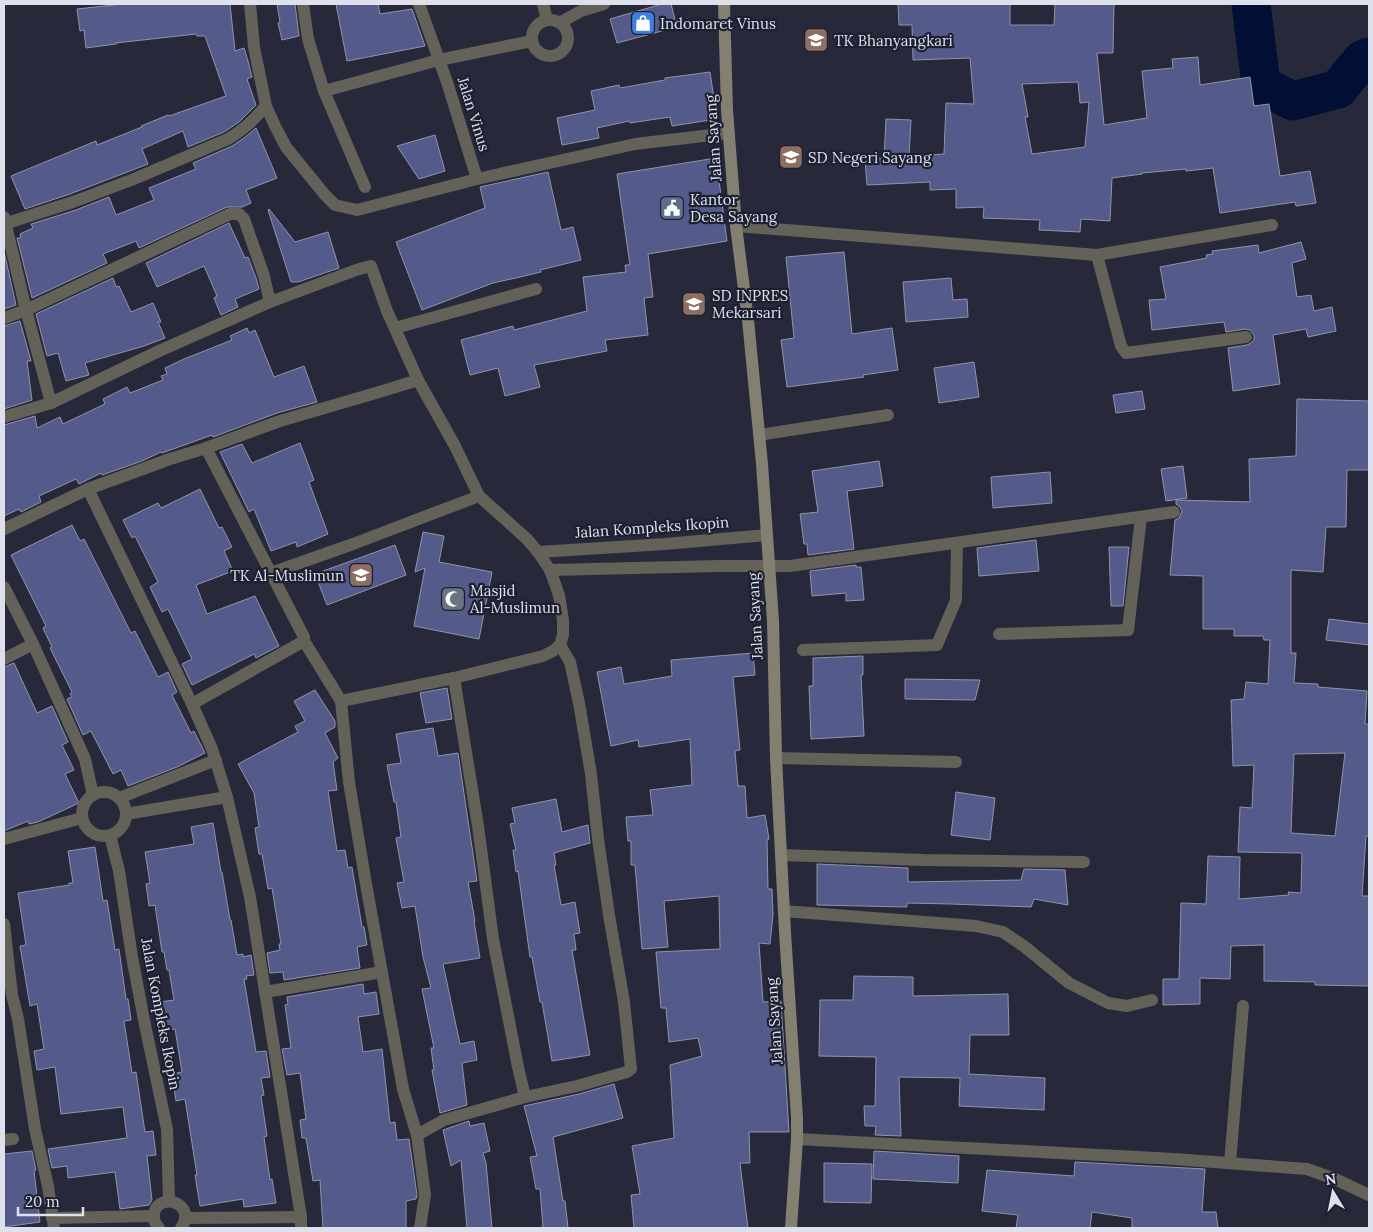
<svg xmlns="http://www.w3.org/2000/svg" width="1373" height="1232" font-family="Lora,serif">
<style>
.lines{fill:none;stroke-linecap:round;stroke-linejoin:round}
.river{stroke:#000f33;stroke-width:39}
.building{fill:#545b8b;stroke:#9094a9;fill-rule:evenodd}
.minor{stroke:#636158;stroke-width:12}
.secondary{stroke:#837f71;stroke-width:12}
.labels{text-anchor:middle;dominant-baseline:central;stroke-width:4.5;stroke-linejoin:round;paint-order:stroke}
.poi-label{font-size:15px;fill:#dee0eb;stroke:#1d2030;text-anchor:start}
.street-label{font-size:15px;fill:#dee0eb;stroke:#1d2030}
</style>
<rect width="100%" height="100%" fill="#27293a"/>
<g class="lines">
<path class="river" d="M1251 4 1261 85 1293 101 1338 89 1362 60 1369 57"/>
</g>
<g class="building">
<path d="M123 4H230L235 51 244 48 248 61 252 77 247 79 256 105 239 122 224 132 188 147 183 131 142 149 148 164 70 194 25 209 11 176 96 141 97 145 142 127 141 126 168 115 169 116 226 96 205 36H197L196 34 116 43V44L86 48 84 30 80 31 77 9Z"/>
<path d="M277 4H295L299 36 282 40 278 23 280 22Z"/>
<path d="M336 4H378L380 14 412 9 425 46 347 61Z"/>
<path d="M662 4H671L677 27 617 43 610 19Z"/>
<path d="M898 4H1010V25H1054L1055 4H1114L1113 53H1097L1104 125 1147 118 1142 71 1173 68 1172 59 1198 57 1200 85 1250 77 1254 106 1269 104 1280 176 1310 171 1316 203 1296 206 1295 202 1220 213 1213 168 1186 171V169L1142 173V174L1112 178 1110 221 1081 219 1080 232 1039 230 1040 220 983 218 984 207 956 208V189L930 190V182L867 185 865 159 884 158 886 119 911 120 909 156 944 154 946 103 974 104 970 58 913 60 912 25H899ZM1078 82 1080 103 1089 102 1085 147 1032 154 1025 117H1028L1022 84Z"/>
<path d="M710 72 717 119 672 126 670 117 630 123 629 121 597 128 599 138 562 145 557 118 595 110 591 91 619 85 620 88 665 80V78Z"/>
<path d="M256 128 277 178 246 190 251 203 242 207H227L139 248 136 241 103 254 107 263 32 298 17 238H21L20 234 33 228 31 224 76 210 109 197 116 215 154 200 149 188 196 169 193 163 232 146 244 138Z"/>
<path d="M435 135 445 171 419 179 397 146Z"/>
<path d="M716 158 727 241 648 254 653 297 644 298 648 335 605 340 607 351 534 365 540 387 505 396 498 368 470 375 461 340 513 326 514 330 587 311 583 277 626 272 625 265H630L617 174Z"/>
<path d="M548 172 561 230 573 227 581 260 540 270 541 272 520 277 493 283 422 310 396 242 485 208 480 187Z"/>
<path d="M269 209 295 242 328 232 339 268 298 282H291L268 210Z"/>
<path d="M229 223 245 258 248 257 256 278 259 289 235 299 238 307 221 315 214 298 217 296 204 266 157 287 146 263Z"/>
<path d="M1301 242 1306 259 1292 263 1297 297 1311 295 1314 311 1332 307 1336 331 1308 337 1306 329 1273 335 1280 384 1233 391 1228 348 1247 345 1251 343 1254 340V335L1250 330 1245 329 1226 332 1224 322 1152 330 1149 300 1166 299 1160 267 1207 258 1206 255 1213 254 1212 251 1258 245 1259 253Z"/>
<path d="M4 251 16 305 4 309Z"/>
<path d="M844 252 852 334 892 328 898 370 863 375 864 377 787 387 781 340 794 338 786 257Z"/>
<path d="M113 278 116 287 119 286 131 312 153 303 161 322H158L165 338 144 346 85 363 89 375 66 381 58 353 47 356 36 314Z"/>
<path d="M951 278 953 300 967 299 968 317 906 322 903 282Z"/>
<path d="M20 321 31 361H27L32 400 4 409V326Z"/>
<path d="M247 328 249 333 255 330 274 377 304 366 317 402 277 413 213 437 212 435 162 453 161 452 142 461 102 475 101 473 79 484 76 479 39 496 41 502 21 512 19 509 4 516V425L35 416 37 428 60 417 63 424 105 404 103 399 127 387 130 393 163 380 161 376 167 374 165 368 184 359 232 340 230 336Z"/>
<path d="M974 362 979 397 939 403 934 368Z"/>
<path d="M1142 391 1145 409 1116 413 1113 395Z"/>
<path d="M1297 399 1369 401V470H1347L1346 527H1326L1323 572 1291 570V653H1296L1294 683 1318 684V687L1367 691 1365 724H1369V836H1366L1362 896H1369V986L1315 985V982L1264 981V945L1231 946 1230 979 1200 978V1004L1163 1005V979H1179L1181 903 1206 904 1208 856 1240 857 1239 899 1289 895 1288 892 1301 893 1302 853 1238 852 1240 807 1252 808 1254 765 1233 766 1231 700 1244 699 1246 682 1268 684 1270 640H1264L1263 636H1234V629H1203V576L1170 575 1175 520 1179 518 1182 511 1180 507 1176 504V500L1250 502 1249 459 1296 456ZM1345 753 1335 836 1291 833 1294 754Z"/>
<path d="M300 443 314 480 309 482 328 534 297 547 296 542 271 551 254 509 249 512 220 452 242 444 252 463Z"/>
<path d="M879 461 883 486 847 491 854 549 808 555 807 544H804L800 514 818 512 812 471Z"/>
<path d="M1183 466 1187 498 1166 501 1161 469Z"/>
<path d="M1050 472 1052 503 993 508 991 477Z"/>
<path d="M200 489 219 528 222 527 232 547 224 551 233 571 196 585 207 614 255 596 279 646 256 658 254 654 192 685 182 664 192 659 168 609 162 612 150 587 158 582 135 536 132 538 123 520 158 503 161 508Z"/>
<path d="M72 525 80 541 84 539 131 633 135 631 158 677 168 672 177 692 172 695 191 733 194 731 205 753 177 767 128 786 121 770 113 774 91 731 83 735 67 699 72 697 70 694 72 692 50 648 52 647 43 628 46 626 11 555Z"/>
<path d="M423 532 444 536 439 562 492 572 479 639 414 626 425 568 415 572Z"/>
<path d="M1036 540 1039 571 979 576 977 548Z"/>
<path d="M395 545 406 575 327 605 315 574Z"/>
<path d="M1109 547H1129L1123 606H1111Z"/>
<path d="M856 565V567H861L864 600 846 601V593L812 596 810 571Z"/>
<path d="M1329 619 1369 624V645L1326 640Z"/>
<path d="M753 653 755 675 733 677 740 750 735 751 738 786H745L747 818 765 815 769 839 767 840 768 889H772L773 915 770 944 759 943 763 1002 781 1001 789 1132H749L750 1163H740L748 1228H634L631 1195 640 1194 632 1146 674 1138 670 1065 702 1056 698 1038 669 1042 666 1008H661L656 952 720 949 719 896 664 901 668 947 642 949 635 865H631V841H628L626 817 653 815 650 790 692 785 690 739 639 747 638 740 611 746 597 672 621 667 624 684 672 676 671 660Z"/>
<path d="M863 656V675H861L864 736 811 739 809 686H813V658Z"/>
<path d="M14 663 37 713 52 706 68 742 62 745 74 770 65 774 79 803 38 822 29 824 28 821 4 831V667Z"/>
<path d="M905 679 980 680 975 700 905 699Z"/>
<path d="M447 688 452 719 426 723 420 693Z"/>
<path d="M315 690 335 721V727L325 733 338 758 333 762 337 790 328 791 337 851 345 850 348 868 352 867 362 927H364L367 945 357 947 360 968 284 980 283 972 270 973 267 953 280 950 279 944H281L272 888 268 889 262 854H259L255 828 259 827 254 793 238 764 298 732 295 726 305 721 294 701Z"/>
<path d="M433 728 438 756 458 753 477 881 468 882 475 921H474L480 958 443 964 460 1044 474 1041 477 1060 462 1063 467 1105 440 1113 432 1070H434L431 1048H434L422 989 431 988 423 957 415 906 402 908 397 883 404 882 396 838 401 837 396 802H394L387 765 401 763 396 734Z"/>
<path d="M956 792 995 798 990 840 951 835Z"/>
<path d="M556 799 562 832 588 825 590 843 554 853 556 865H554L561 905 575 902 580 933 574 934 576 950H572L590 1055 552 1061 542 1002H540L532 957H530L518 871 516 872 513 850H516L510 824 515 823 512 808Z"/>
<path d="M213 823 221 872H222L230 920H231L237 955 243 954V957L251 955 254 975 246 976 247 979H244L256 1052 266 1051 270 1077 261 1078 264 1095 261 1096 267 1136 264 1137 270 1180 272 1179 276 1203 244 1207 243 1199 200 1206 195 1175H197L185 1099 176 1101 172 1074 182 1072 175 1029 164 1031 159 1002 174 1000 169 970H167L164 952H162L155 905 149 906 146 884 150 883 145 852 194 844 191 827Z"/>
<path d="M95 847 103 901 107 900 115 950 119 949 126 999H128L131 1020 124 1021 132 1073 136 1072 145 1132 153 1131 156 1155 147 1156 152 1200 149 1205 120 1209 115 1172 68 1178 67 1166 52 1168 48 1149 127 1138 123 1107 61 1114 55 1067 37 1070 34 1051 44 1049 37 1004 30 1006 20 946 26 945 18 893 69 885V883H73L68 851Z"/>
<path d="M817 864 908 868V882L1021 880 1024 869 1065 870 1068 905 1034 899 1031 907 951 904 907 903V907L817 905Z"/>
<path d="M854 976 913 977V996L1008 994 1009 1035H970L969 1074 1045 1078 1044 1110 959 1106 960 1078 899 1077 901 1136 875 1135 876 1126H865L864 1106H875L876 1057 819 1056 820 1000H853Z"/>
<path d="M363 984 364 994 376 992 379 1014 358 1017 363 1052 382 1049 390 1123 395 1122 397 1140 409 1139 417 1195 416 1199 406 1201V1228H323L320 1180 313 1181 306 1138H302L300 1120 306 1119 300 1073 287 1075 282 1049 291 1048 285 1005 288 1004 287 997Z"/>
<path d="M614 1084 623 1118 553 1137 563 1201H565L568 1228H543L540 1189H536L530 1157 537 1156 524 1106 579 1094Z"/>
<path d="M469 1121 470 1126 484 1123 490 1151 483 1153 486 1163 492 1228H467L461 1160 451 1166 443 1130Z"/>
<path d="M32 1151 36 1170 34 1171 40 1222 4 1227V1154Z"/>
<path d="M874 1151 959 1156 958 1183 873 1179Z"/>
<path d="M1075 1162 1205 1169 1202 1212H1216L1218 1228H1132V1218L1092 1212 1090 1228H1016L1018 1215 982 1211 987 1170 1074 1176Z"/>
<path d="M824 1163 872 1164 871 1203 824 1202Z"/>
</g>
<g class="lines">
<g class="minor">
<path d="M250 4 254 47 266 106 275 126 286 147 325 195 335 205 357 210 477 179 635 144 729 133"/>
<path d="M303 4 308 39 324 91 365 187"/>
<path d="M419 4 447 82 477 179"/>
<path d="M543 4 547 20"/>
<circle cx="550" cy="38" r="18"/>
<path d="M561 22 581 11 604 4"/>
<path d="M324 91 439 60 532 41"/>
<path d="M4 217 26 310 51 403"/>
<path d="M4 224 73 202 134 179 228 139C244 130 254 119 266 106"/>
<path d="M736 226 1097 255 1121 346 1126 353 1246 337"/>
<path d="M1097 255 1272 225"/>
<path d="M4 318 26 310 230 214H239L244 219 264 276 270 302"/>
<path d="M395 328 536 289"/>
<path d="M4 417 51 403 159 351 270 302 356 270 371 266 387 311 418 380 455 446 479 496 527 539 538 552 550 570 559 595 563 620V635L560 645 553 651 543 656 454 678 341 701"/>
<path d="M759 435 888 415"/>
<path d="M206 448 304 637V641L341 701 349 782 366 884 403 1089 417 1135 425 1195 420 1228"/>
<path d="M88 489 192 704 212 749 227 797 250 897 301 1217V1228"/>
<path d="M4 529 88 489 170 459 206 448 280 421 386 390 418 380"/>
<path d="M538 552 665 544 767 535"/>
<path d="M550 570 720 566H790L1174 512"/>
<path d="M271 573 353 544 479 496"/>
<path d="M4 587 33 644 85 759 93 795"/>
<path d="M999 634 1128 630 1141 517"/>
<path d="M803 650 937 645 956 600 957 543"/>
<path d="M4 659 33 644"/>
<path d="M454 678 478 826 493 939 518 1067 525 1097"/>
<path d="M192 704 304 641"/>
<path d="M776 758 956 762"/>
<circle cx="104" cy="814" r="22"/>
<path d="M119 798 216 760"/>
<path d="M126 814 227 797"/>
<path d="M110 835 119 871 132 957 145 1025 167 1129 169 1201"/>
<path d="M4 839 82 818"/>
<path d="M781 855 923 860 1084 862"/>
<path d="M784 911 976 926 1003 932 1025 947 1069 983 1108 1003 1127 1006 1152 1000"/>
<path d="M4 924 12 995 18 1019 35 1129 48 1186 54 1228"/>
<path d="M265 992 382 972"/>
<path d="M417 1135 444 1120 525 1097 577 1086 627 1072 631 1069 624 1002 609 915 598 839 591 774 579 703 570 662 560 645"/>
<path d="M797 1139 1174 1159 1307 1169 1335 1179 1369 1195"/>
<path d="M4 1140 13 1139"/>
<path d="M1230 1163 1243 1006"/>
<path d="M52 1218 154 1216"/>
<path d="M185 1218 301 1217"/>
<path d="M159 1228C155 1224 153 1219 154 1213 160 1190 198 1205 181 1228"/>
</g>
<path class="secondary" d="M724 4 727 110 736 226 748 320 762 464 773 621 776 758 785 932 797 1118V1139L791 1228"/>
</g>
<defs>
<symbol id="shop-square" viewBox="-11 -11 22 22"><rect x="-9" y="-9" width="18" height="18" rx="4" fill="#3f7fe0" stroke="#1d2030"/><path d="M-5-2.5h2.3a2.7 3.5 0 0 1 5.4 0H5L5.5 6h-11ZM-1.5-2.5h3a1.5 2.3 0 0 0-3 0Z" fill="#fff"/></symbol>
<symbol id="school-square" viewBox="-11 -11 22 22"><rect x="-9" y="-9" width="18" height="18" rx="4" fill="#8d6e63" stroke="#1d2030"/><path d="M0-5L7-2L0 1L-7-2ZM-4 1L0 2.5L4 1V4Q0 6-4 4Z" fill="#fff"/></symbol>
<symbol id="civic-square" viewBox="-11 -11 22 22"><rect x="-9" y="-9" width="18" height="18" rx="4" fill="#5c6f8a" stroke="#1d2030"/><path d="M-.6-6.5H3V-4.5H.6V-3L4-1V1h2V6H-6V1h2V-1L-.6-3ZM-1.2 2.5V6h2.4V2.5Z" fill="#fff"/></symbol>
<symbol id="mosque-square" viewBox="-11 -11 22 22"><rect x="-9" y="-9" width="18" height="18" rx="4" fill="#6b7280" stroke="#1d2030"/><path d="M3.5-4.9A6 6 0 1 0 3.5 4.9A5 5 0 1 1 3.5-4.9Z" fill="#fff"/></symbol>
</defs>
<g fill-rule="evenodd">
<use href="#shop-square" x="629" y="9" width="28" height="28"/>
<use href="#school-square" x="802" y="26" width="28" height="28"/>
<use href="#school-square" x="777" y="143" width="28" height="28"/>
<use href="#civic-square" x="658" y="194" width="28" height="28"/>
<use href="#school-square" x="680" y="290" width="28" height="28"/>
<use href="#school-square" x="347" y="561" width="28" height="28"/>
<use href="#mosque-square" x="439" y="585" width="28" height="28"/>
</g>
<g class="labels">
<g class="poi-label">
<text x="660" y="23">Indomaret Vinus</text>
<text x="834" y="40">TK Bhanyangkari</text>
<text x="808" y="157">SD Negeri Sayang</text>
<text x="690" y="199">Kantor<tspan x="690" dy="17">Desa Sayang</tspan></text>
<text x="712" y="295">SD INPRES<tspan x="712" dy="17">Mekarsari</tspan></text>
<text x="344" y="575" text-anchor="end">TK Al-Muslimun</text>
<text x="470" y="590">Masjid<tspan x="470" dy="17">Al-Muslimun</tspan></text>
</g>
<g class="street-label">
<text transform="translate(474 114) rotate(73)">Jalan Vinus</text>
<text transform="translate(713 138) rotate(-94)">Jalan Sayang</text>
<text transform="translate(652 527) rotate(-4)">Jalan Kompleks Ikopin</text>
<text transform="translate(755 616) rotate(-93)">Jalan Sayang</text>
<text transform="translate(161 1014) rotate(79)">Jalan Kompleks Ikopin</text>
<text transform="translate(774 1021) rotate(-94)">Jalan Sayang</text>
</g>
</g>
<rect width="1373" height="1232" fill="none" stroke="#dee0eb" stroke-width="10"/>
<g transform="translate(1333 1192) rotate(350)" stroke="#1d2030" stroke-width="4" paint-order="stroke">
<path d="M0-4L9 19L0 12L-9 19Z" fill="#dee0eb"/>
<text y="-8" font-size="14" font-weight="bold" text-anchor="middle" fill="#dee0eb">N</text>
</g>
<path d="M18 1207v8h65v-8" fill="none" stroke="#dee0eb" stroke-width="2.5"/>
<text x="25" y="1207" font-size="15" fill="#dee0eb" stroke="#1d2030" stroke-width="4" paint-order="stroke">20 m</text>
</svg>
